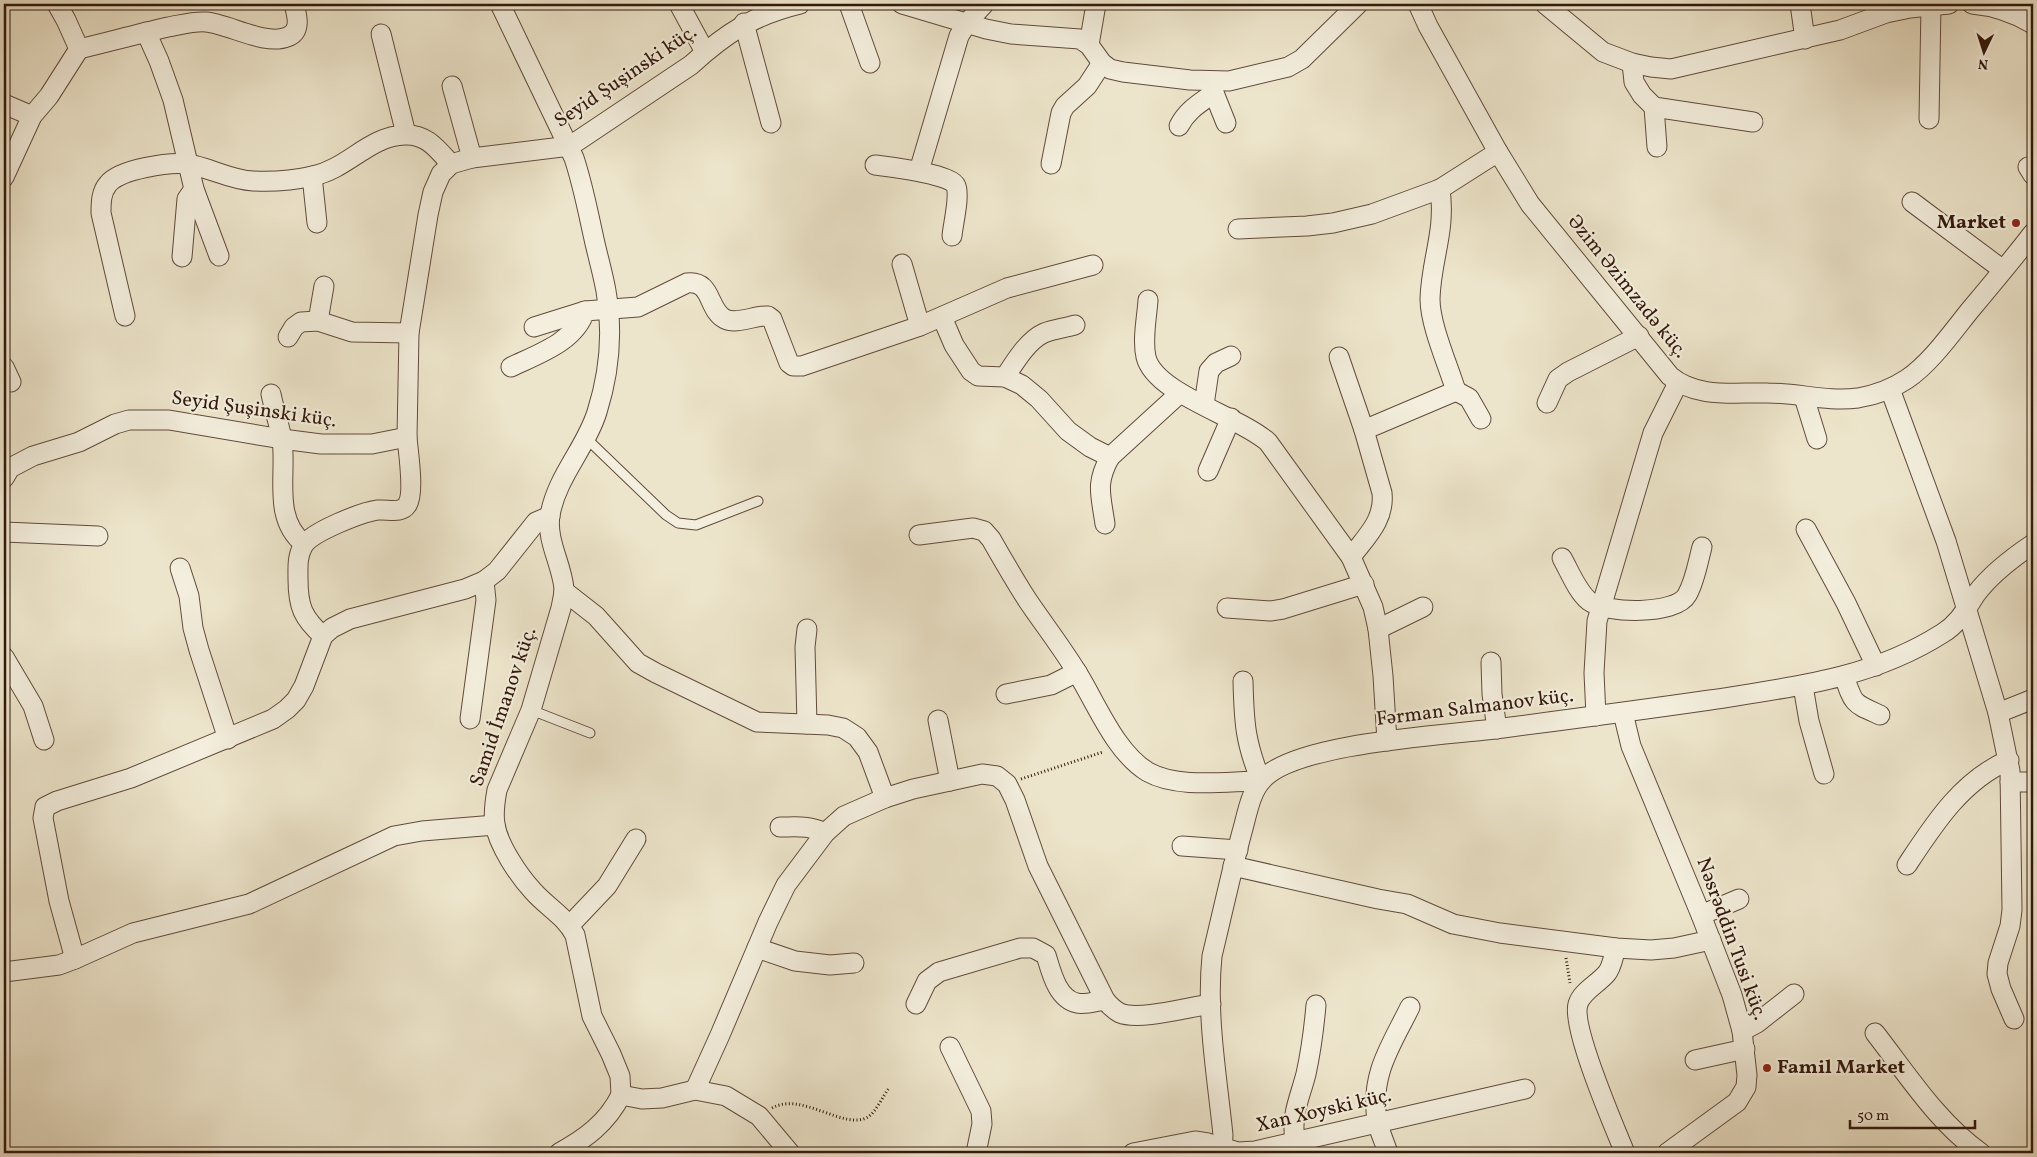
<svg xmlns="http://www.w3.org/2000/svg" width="2037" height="1157" font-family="Vollkorn,serif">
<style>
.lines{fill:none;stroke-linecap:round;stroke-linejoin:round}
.service-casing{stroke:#614b3c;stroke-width:11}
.minor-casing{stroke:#614b3c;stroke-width:21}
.path{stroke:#32180c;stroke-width:3;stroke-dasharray:1 2.5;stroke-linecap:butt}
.service{stroke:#f3eedd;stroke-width:9}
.minor{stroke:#f3eedd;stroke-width:19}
.poi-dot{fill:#8f2418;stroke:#f3eedd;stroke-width:2}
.labels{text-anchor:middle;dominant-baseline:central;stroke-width:4.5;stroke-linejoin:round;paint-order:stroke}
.street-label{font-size:20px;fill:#32180c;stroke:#f3eedd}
.poi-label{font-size:20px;font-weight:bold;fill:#32180c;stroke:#f3eedd;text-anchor:end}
</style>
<rect width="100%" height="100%" fill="#ede5cb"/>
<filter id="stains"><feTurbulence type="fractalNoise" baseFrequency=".004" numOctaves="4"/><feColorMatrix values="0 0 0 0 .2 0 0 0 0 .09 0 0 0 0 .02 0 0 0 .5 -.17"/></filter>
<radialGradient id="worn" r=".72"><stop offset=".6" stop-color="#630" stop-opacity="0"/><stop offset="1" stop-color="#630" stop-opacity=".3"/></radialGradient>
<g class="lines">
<defs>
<g id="service">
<path d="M586 438 666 515 678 523 696 525 758 501"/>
<path d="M531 710 590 733"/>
</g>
<g id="minor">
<path d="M500 4 574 158C583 185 588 212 594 239 598 257 603 274 606 291 613 331 609 374 597 412 586 448 557 476 550 515 546 541 562 564 564 589 564 595 562 602 561 608L531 710 497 790C495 801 493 813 495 824 498 845 519 876 533 891 547 907 565 916 575 935L592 1016 611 1054 620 1076 621 1095"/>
<path d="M679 4 705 52"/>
<path d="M849 4 870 63"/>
<path d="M902 4 986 29 1011 34 1080 39 1089 45 1102 63 1110 69 1123 72 1190 80 1229 81 1288 67 1302 59 1358 4"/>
<path d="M1418 4 1428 26 1498 152 1530 204 1670 376C1697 399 1735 392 1768 393 1799 393 1827 402 1858 398 1876 395 1892 389 1907 379 1931 363 1953 331 1971 309 1992 284 2013 259 2033 233"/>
<path d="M1545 4 1603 52 1632 63 1651 67 1671 69 1840 30 1886 13 1910 8 1949 4"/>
<path d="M1800 4 1805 39"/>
<path d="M1972 4C1995 6 2013 12 2033 24"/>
<path d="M744 23 771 123"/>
<path d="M146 32 159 61 173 100 194 189 219 256"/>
<path d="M381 34 406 134"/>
<path d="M1089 45 1096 4"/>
<path d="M79 49C108 42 138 34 168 27 180 25 194 21 206 22 229 24 265 46 287 37 302 32 297 15 294 4"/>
<path d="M1632 63 1634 82 1642 95 1654 107 1753 122"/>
<path d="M1212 82 1214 93 1226 123"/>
<path d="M452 86 472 158"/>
<path d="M4 104 32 116"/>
<path d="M1654 107 1657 147"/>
<path d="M1929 119 1931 5"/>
<path d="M1179 126C1187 110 1200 103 1214 93"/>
<path d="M1051 164 1061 113 1065 106 1087 86 1102 63"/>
<path d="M875 165C889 167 952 174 956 186 960 197 953 224 952 236"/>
<path d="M2028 167 2033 175"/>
<path d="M919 171 959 36 967 23 984 4"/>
<path d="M312 176 317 223"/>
<path d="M4 177 32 116 49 96 79 49 66 20 57 4"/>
<path d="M1912 202 2003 270"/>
<path d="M1238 229 1307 226 1333 223 1372 214 1440 189 1498 152"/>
<path d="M182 257 187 199 194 189"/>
<path d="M902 264 920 326"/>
<path d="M1148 300C1147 317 1142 339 1146 357 1155 394 1239 416 1268 442L1351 557 1373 607 1378 629 1383 676 1387 741"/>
<path d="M125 316 101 213C101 203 101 192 108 184 120 169 169 162 187 164 209 167 230 180 253 181 272 182 295 180 313 176 349 168 369 136 405 135 427 134 437 149 451 164"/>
<path d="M942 317 954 345 971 371 978 376 1005 377 1022 385 1039 399 1068 431 1090 447 1110 457 1180 393"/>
<path d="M318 321 324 286"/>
<path d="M534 327 585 311"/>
<path d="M288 337 294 327 301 322 318 321 352 332 409 333"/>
<path d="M1339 357 1364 430"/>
<path d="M4 367 11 382"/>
<path d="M511 367C538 354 575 342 585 311L638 307 687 283C713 280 707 310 725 319 737 325 755 315 768 316L772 319 789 363 793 366H802L920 326 1007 288 1093 265"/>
<path d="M1005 377C1015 362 1027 341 1044 333 1054 329 1065 328 1075 325"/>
<path d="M1890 389 1946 541 1998 713 2010 771 2012 910 2010 926 1998 963 1997 974 2001 989 2014 1019"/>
<path d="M1456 391 1469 398 1481 419"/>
<path d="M271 394C274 409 279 424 282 439 287 475 272 518 304 544"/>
<path d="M1804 397 1817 439"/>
<path d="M1547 403 1558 379 1568 372 1639 336"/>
<path d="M1204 405 1209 371 1216 363 1231 356"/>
<path d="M1208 471 1231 418"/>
<path d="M4 478 10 468 33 456 79 442 115 424 129 420H169L282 439 321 444H372L407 437 409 333 428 215 433 192 441 174 451 164 472 158 570 146 691 65C726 33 754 15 800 4"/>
<path d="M1105 524C1101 495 1095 484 1110 457"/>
<path d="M1806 529 1846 603 1876 666"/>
<path d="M4 532 98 536"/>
<path d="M919 535 973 528 984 531 991 539C1003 560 1015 581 1028 601 1045 626 1063 649 1078 674 1097 705 1116 753 1148 772 1178 789 1228 781 1261 781 1245 742 1244 722 1243 681"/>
<path d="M1351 557C1366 537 1385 520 1382 493L1364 430 1456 391C1448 365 1430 325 1430 299 1431 259 1446 232 1440 189"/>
<path d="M1562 558C1570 572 1577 591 1589 601 1606 614 1676 615 1687 595 1695 581 1698 562 1702 547"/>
<path d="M180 568 189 596 193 628 199 650 228 739"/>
<path d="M564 591 596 616 638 663 656 673 757 722 828 725 843 728 857 737 868 752 885 798"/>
<path d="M1227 608 1270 611 1283 609 1364 584"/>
<path d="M807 629 805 647 807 724"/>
<path d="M1378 629 1423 607"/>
<path d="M323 636C303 618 298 607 298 579 298 567 297 557 303 546 311 532 362 512 378 510 388 509 401 514 407 505 415 494 408 451 407 437"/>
<path d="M4 657 33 706 44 740"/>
<path d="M1491 662 1492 694 1497 729"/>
<path d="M1844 676C1854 705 1853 703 1880 715"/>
<path d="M1803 686 1809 721 1824 774"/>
<path d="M1006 694 1051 685 1077 672"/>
<path d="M1623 713 1631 746 1701 915 1732 995 1742 1031 1747 1075 1746 1087 1737 1102 1667 1153"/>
<path d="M1998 713 2033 699"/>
<path d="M1596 716 1594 673 1597 621 1653 433 1678 383"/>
<path d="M470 719 486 600 484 581"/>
<path d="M938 720 950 781"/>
<path d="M2010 782H2033"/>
<path d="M780 827C796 827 810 825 825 833"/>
<path d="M1182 846 1238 850"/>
<path d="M1907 865C1934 824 1962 780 2009 760"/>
<path d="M1233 866 1378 899 1407 904 1453 924 1500 933 1616 948 1651 950 1674 948 1711 940"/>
<path d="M1701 915 1739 899"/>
<path d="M570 925 607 886 636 839"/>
<path d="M757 948 795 961 830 965 854 963"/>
<path d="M1616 948C1613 957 1612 967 1607 973 1598 984 1582 991 1578 1004 1571 1027 1614 1126 1625 1153"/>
<path d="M75 959 59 901 43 818 45 807 57 801 131 778 273 719 287 709 296 700 304 686 323 636 332 628 350 619 465 589 484 581 497 571 536 522 550 516"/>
<path d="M4 972 59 965 75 959 133 933 249 904 394 836 422 831 495 825"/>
<path d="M916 1004 927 981 939 972 1020 948H1033L1046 955C1051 971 1057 999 1077 1003 1085 1005 1097 1001 1105 1000"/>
<path d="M1742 1031 1757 1023 1794 994"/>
<path d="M1875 1033C1907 1074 1938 1123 1981 1153"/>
<path d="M950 1047 981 1111 982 1124 976 1153"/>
<path d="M1695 1060 1745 1049"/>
<path d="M695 1090 720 1035 768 922 786 885 825 833 844 816 885 798 913 789 950 781 982 774 997 776 1007 784 1015 800 1038 866 1105 1000C1110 1006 1114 1010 1120 1013 1139 1021 1189 1007 1211 1004"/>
<path d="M621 1095 642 1099 662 1098 695 1090 726 1096 759 1116 790 1153"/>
<path d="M1295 1142C1291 1113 1299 1101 1306 1074 1311 1051 1314 1028 1316 1005"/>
<path d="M559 1153C585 1139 607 1123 621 1095"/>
<path d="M1133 1153 1195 1141 1208 1143 1238 1152 1255 1151 1525 1089"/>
<path d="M1222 1153 1223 1135C1217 1076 1206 1015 1212 956 1222 915 1231 873 1242 832 1247 815 1250 793 1262 780 1295 742 1451 735 1503 728 1572 719 1641 710 1710 700 1793 687 1871 679 1943 633 1959 623 1966 609 1976 594 1991 574 2012 558 2033 544"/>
<path d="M1388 1153C1385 1143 1379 1131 1377 1120 1370 1074 1391 1046 1410 1007"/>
</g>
</defs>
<use href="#service" class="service-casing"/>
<use href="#minor" class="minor-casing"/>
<g class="path">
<path d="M1021 779 1103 752"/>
<path d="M1566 958 1570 983"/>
<path d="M772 1108C802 1091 844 1131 868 1117 876 1112 883 1096 889 1088"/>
</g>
<use href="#service" class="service"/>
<use href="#minor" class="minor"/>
</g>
<g class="poi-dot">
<circle cx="2016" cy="223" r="5"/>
<circle cx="1767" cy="1068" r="5"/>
</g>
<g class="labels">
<g class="street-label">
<text transform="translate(626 77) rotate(-34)">Seyid Şuşinski küç.</text>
<text transform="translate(1627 287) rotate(51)">Əzim Əzimzadə küç.</text>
<text transform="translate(254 410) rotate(8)">Seyid Şuşinski küç.</text>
<text transform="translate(504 707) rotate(-71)">Samid İmanov küç.</text>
<text transform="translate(1475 708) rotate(-7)">Fərman Salmanov küç.</text>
<text transform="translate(1731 939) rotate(70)">Nəsrəddin Tusi küç.</text>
<text transform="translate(1324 1111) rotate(-13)">Xan Xoyski küç.</text>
</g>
<g class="poi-label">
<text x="2006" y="223">Market</text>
<text x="1777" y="1068" text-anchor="start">Famil Market</text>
</g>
</g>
<rect width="2037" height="1157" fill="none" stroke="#ede5cb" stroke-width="20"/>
<rect x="5" y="5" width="2027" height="1147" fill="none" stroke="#32180c" stroke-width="2.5"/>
<rect x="10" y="10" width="2017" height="1137" fill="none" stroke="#32180c"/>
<g transform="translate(1984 52) rotate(184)" stroke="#f3eedd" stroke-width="4" paint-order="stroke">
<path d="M0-4L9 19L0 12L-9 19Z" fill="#32180c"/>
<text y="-8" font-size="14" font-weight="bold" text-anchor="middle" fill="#32180c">N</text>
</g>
<path d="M1850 1120v8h125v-8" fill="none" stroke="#32180c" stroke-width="2.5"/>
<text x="1857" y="1120" font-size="15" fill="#32180c" stroke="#f3eedd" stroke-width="4" paint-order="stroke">50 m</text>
<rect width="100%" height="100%" filter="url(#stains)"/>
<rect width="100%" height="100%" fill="url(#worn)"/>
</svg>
